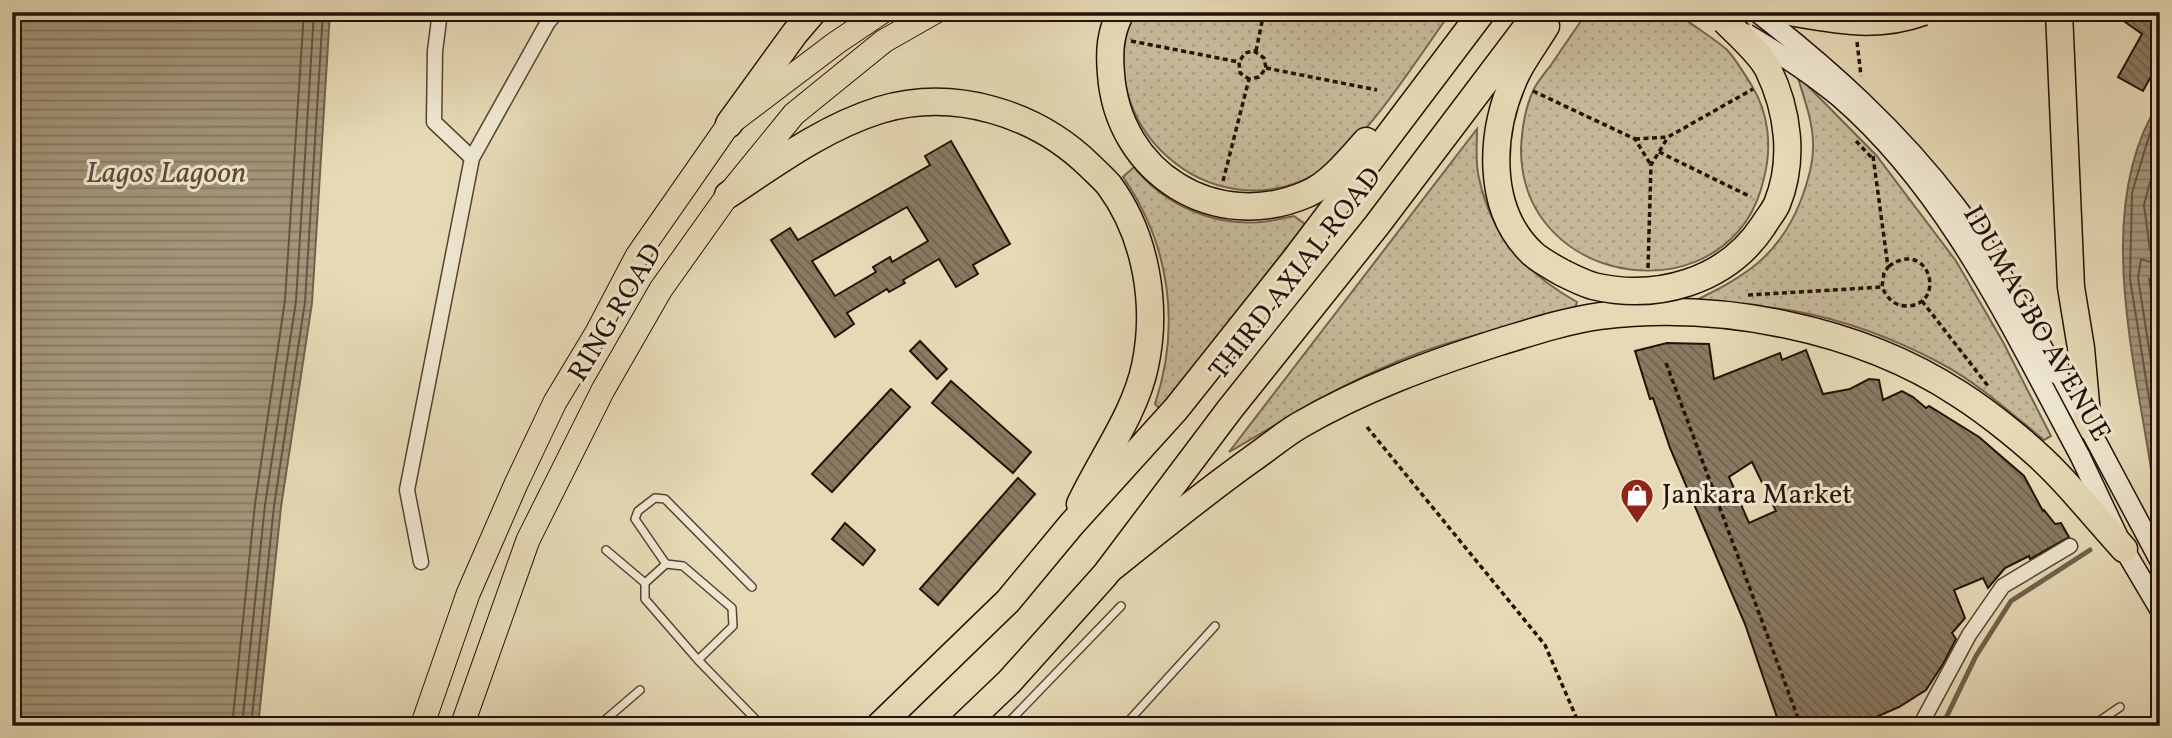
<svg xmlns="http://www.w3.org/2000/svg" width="2172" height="738" font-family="Vollkorn,serif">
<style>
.grass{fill:url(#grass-dots);stroke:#75644f;stroke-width:2}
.water{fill:url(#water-rules);stroke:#71614c;stroke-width:2}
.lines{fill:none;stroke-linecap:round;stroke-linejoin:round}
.shore{stroke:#645440;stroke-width:2}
.stream{stroke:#71614c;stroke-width:5}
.building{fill:url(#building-back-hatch);stroke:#251106;stroke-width:2;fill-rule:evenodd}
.service-casing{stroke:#554332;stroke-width:10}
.minor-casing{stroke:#554332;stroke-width:17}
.secondary-casing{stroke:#251106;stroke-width:22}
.primary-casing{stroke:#251106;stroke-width:25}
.motorway-casing{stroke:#251106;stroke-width:29}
.path{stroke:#251106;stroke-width:3.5;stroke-dasharray:5 3.5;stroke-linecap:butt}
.service{stroke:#efe7d0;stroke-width:7}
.minor{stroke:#efe7d0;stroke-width:14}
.secondary{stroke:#efe7d0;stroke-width:19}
.primary{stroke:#e6dab6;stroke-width:23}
.motorway{stroke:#e6dab6;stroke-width:26}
.secondary-bridge-casing{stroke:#251106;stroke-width:22;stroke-linecap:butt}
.motorway-bridge-casing{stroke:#251106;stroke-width:29;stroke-linecap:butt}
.secondary-bridge{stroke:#efe7d0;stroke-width:19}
.motorway-bridge{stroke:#e6dab6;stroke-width:26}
.labels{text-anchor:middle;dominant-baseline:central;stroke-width:6;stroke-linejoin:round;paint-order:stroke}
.street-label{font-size:28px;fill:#251106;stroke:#efe7d0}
.poi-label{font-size:28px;fill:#251106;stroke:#efe7d0;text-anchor:start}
.water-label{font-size:30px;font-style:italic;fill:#5e4d3a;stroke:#efe7d0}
</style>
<defs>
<pattern id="grass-dots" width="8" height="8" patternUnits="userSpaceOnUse" patternTransform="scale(1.75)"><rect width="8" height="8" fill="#c5b898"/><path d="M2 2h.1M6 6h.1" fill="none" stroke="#a99d82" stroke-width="1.8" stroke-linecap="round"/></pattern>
<pattern id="water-rules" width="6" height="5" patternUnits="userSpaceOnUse" patternTransform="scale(1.75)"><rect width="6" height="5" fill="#a4967a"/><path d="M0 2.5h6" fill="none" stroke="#857962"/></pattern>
<pattern id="building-back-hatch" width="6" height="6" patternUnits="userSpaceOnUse" patternTransform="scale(1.75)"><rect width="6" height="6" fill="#897a62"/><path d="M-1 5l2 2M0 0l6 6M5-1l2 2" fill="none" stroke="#70634f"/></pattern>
</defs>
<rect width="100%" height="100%" fill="#e6dab6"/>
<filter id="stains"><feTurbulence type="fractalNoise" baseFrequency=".00286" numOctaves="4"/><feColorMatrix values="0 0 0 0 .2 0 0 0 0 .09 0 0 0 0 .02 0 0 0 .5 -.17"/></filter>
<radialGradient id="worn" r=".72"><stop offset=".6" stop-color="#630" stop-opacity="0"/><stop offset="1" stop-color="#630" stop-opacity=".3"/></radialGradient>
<g class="grass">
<path d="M1134 12H1451C1416 60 1365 145 1315 174 1211 233 1086 123 1134 12Z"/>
<path d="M1587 12C1606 12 1626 12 1645 12 1653 12 1664 10 1672 12 1678 14 1723 45 1728 51 1737 61 1745 75 1752 86 1769 114 1772 147 1764 178 1733 319 1520 291 1521 148 1522 129 1525 108 1533 91 1537 82 1545 73 1551 65 1563 47 1575 30 1587 12Z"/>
<path d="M1797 75 1876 155 1956 261 2003 342 2051 436 2044 440C2011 413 1978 383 1940 363 1895 339 1844 320 1794 311 1760 305 1725 304 1692 302 1744 277 1779 257 1801 200 1807 184 1813 165 1813 148 1814 124 1804 98 1797 75Z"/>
<path d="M1477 129C1477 145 1475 163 1479 178 1491 236 1527 274 1577 302L1574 312C1513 326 1451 338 1394 363 1336 387 1283 421 1229 452Z"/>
<path d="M1134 167C1164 205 1213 226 1261 222 1272 221 1283 218 1294 216L1305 224 1161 410 1155 404C1181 326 1170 245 1123 177Z"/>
</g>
<g class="water">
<path d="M12 12H330L312 303 281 507 258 726H12Z"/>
<path d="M2160 101V172L2151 205 2160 279V476L2151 469C2134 356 2093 203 2160 101Z"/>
</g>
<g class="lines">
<g class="shore">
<path d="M2160 114 2152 126 2132 193 2130 279 2160 467"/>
<path d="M2160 177 2150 182 2144 205 2150 250 2154 256 2160 257"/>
<path d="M2160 265 2141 259 2138 278 2160 419"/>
<path d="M2160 276H2152L2149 279 2160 349"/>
<path d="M232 726 255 504 285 300 304 12"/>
<path d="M242 726 265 505 296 301 314 12"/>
<path d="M251 726 274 506 305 302 323 12"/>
</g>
<path class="stream" d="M1942 726 1976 656 2011 601 2090 550"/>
</g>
<g class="building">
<path d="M2111 12H2160V60L2143 91 2118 77 2142 34Z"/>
<path d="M951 141 1010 244 973 265 978 274 956 287 939 259 903 280 905 283 889 292 887 289 847 313 854 324 835 337 771 240 790 228 798 240 930 165 925 156ZM907 207 928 241 892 262 890 257 873 267 876 272 835 296 812 261Z"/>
<path d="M920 341 947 369 937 379 910 351Z"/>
<path d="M1667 343 1709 344 1714 379 1780 353 1782 360 1806 350 1823 394 1850 389 1869 379 1879 380 1883 400 1902 391 1913 397 1926 408 1929 406 1979 437 2024 476 2043 511 2044 510 2055 524 2061 523 2069 537 2030 559 2029 556 2005 568 1988 588 1983 578 1954 590 1965 618 1952 633 1956 639 1943 664 1926 690 1899 707 1876 717 1880 726H1780L1745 624 1670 448 1653 398 1650 399 1635 351ZM1752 462 1776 511 1749 523 1729 477Z"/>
<path d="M951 381 1031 452 1013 473 932 403Z"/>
<path d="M891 389 910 407 832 492 812 474Z"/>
<path d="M1018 478 1035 494 938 605 920 589Z"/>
<path d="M845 523 875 550 863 565 832 539Z"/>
</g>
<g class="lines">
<defs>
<g id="service">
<path d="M606 550 645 583"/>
<path d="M666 564 635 519 638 511 655 498 665 499 752 587"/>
<path d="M698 660 733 626 732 608 683 566 666 564 645 583V599L698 660 762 726"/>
<path d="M598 726 640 690"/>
<path d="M1005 726 1121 606"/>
<path d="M1124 726 1215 626"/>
<path d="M2092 726 2120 707"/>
</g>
<g id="minor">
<path d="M440 12 435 51 434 122 472 158"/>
<path d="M421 562 407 490 472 158 548 22 557 12"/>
<path d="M1920 726 1969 635 2003 586 2070 546"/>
</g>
<g id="secondary">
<path d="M2057 374 2088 426 2160 561"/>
<path d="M2080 456 2124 549 2160 610"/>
</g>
<g id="primary">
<path d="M422 726 468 594 516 484 555 402 596 334 637 256 729 124 836 43 882 12"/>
<path d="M462 726 528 540 603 390 661 289 728 195 794 114 884 41 935 12"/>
</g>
<g id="motorway">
<path d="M1121 12C1110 33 1109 51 1111 74 1118 173 1215 234 1307 194 1329 185 1351 158 1366 141"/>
<path d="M2059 12 2071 287 2081 348 2088 426"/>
<path d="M1546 26C1536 43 1523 59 1515 77 1490 132 1485 208 1532 253 1540 261 1553 267 1563 273"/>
<path d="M729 124 795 33 813 12"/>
<path d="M728 195C776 163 825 127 880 110 954 88 1036 113 1090 166 1096 172 1103 178 1109 185 1146 235 1158 305 1145 366 1135 414 1101 459 1080 504"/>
<path d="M1109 570C1156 532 1203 494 1252 459 1268 448 1283 435 1300 425 1362 389 1430 364 1499 342 1532 332 1565 321 1600 316 1719 301 1858 328 1959 394 1989 413 2034 449 2058 475 2081 499 2102 525 2124 549"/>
<path d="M879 726 1008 601 1071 525 1176 409 1293 262 1482 12"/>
<path d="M963 726 1009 682 1105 575 1230 409 1377 225 1538 12"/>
</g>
</defs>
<use href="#service" class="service-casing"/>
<use href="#minor" class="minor-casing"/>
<use href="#secondary" class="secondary-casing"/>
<use href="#primary" class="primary-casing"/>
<use href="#motorway" class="motorway-casing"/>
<g class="path">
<path d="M1131 41 1239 62"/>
<path d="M1857 42 1861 76"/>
<path d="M1256 51 1264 12"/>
<path d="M1266 68 1377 90"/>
<path d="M1533 91 1635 139 1651 165"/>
<path d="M1635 139 1668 137 1753 89"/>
<path d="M1856 141 1872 158"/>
<path d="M1659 152 1751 197"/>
<path d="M1873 156 1888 267 1884 273 1882 287C1887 298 1894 306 1907 306 1948 305 1929 236 1888 267"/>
<path d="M1223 181 1249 79 1259 77 1266 68 1264 58 1254 51 1245 53 1239 62 1240 73 1249 79"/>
<path d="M1648 268 1651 165 1668 137"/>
<path d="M1748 295 1882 287"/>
<path d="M1922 301 1988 386"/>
<path d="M1666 363 1801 726"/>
<path d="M1367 427 1545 645 1580 726"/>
</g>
<use href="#service" class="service"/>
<use href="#minor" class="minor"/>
<use href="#secondary" class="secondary"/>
<use href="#primary" class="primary"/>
<use href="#motorway" class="motorway"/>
<defs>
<g id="secondary-bridge">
<path d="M1757 12C1830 69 1899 131 1955 205 1995 257 2025 317 2057 374"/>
<path d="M1747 34C1779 53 1810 73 1839 97 1950 193 2012 330 2080 456"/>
</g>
<g id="motorway-bridge">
<path d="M1789 12C1836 20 1876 29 1923 12"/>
<path d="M1563 273C1573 278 1583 283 1593 286 1656 301 1726 282 1763 226 1767 219 1774 211 1777 204 1795 160 1788 110 1768 69 1760 53 1738 34 1725 21"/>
</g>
</defs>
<use href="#secondary-bridge" class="secondary-bridge-casing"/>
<use href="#motorway-bridge" class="motorway-bridge-casing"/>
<use href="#secondary-bridge" class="secondary-bridge"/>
<use href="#motorway-bridge" class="motorway-bridge"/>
</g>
<defs>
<symbol id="shop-pin" viewBox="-11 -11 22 30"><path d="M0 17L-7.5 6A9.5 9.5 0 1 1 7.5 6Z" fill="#8f2418" stroke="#efe7d0"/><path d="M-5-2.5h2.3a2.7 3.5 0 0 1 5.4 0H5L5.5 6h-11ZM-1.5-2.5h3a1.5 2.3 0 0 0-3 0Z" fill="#fff"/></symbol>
</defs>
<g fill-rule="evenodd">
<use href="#shop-pin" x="1618" y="476" width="38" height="52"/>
</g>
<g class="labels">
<g class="street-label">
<text transform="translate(1296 274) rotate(-52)">THIRD AXIAL ROAD</text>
<text transform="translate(616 313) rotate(-59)">RING ROAD</text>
<text transform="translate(2036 324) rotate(60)">IDUMAGBO AVENUE</text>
</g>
<g class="poi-label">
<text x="1662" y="495">Jankara Market</text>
</g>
<g class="water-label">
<text x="166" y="174">Lagos Lagoon</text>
</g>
</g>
<rect width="2172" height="738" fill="none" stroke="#e6dab6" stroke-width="42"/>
<rect x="14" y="14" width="2144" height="710" fill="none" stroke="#251106" stroke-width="3.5"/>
<rect x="21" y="21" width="2130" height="696" fill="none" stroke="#251106" stroke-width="2"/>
<rect width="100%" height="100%" filter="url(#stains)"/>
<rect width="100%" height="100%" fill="url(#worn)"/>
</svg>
